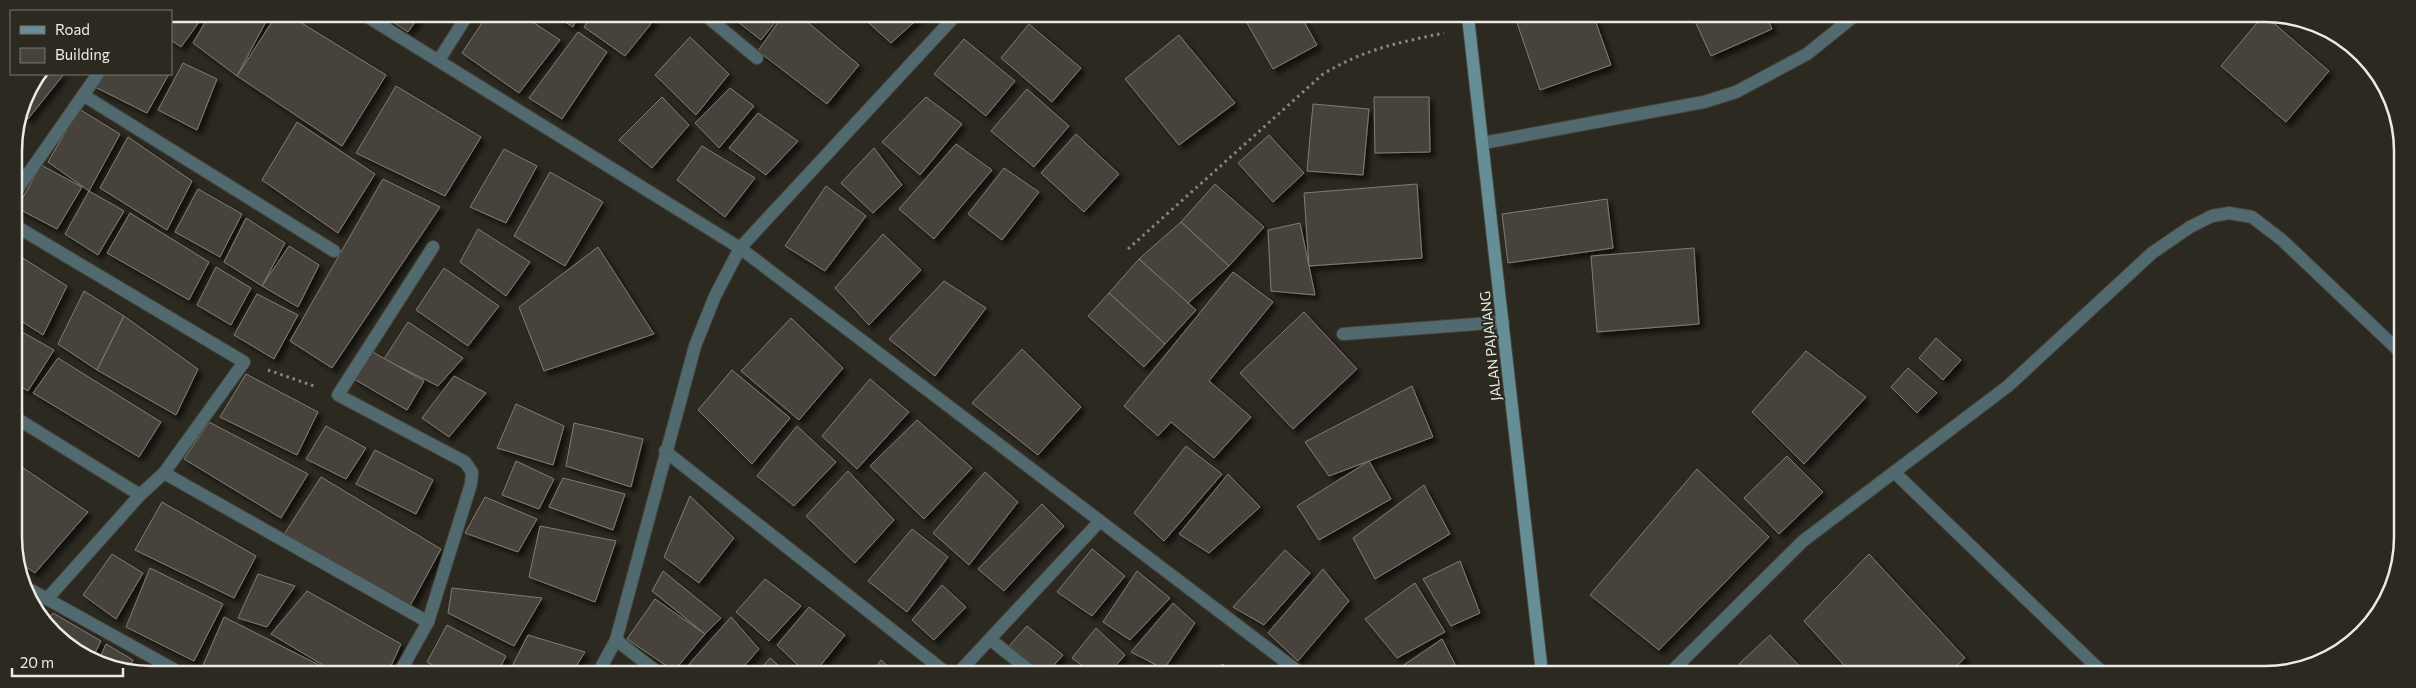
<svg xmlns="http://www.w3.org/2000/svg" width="2416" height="688" font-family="Commissioner,sans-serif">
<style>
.building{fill:#47433b;stroke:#807c73;filter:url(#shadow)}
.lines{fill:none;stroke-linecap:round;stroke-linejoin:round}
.service-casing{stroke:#47443c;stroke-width:14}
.minor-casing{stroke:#47443c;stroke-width:14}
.secondary-casing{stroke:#47443c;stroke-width:14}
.path{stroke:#88867f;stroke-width:3;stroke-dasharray:2.5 4;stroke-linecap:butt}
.service{stroke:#516a6f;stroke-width:12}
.minor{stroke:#516a6f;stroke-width:12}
.secondary{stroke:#668e97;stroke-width:12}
.labels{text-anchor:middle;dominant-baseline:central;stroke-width:4;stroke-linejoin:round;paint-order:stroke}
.street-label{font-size:14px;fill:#eceae5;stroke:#2c2921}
.rim{fill:none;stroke:#eceae5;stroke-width:2.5}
</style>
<defs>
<filter id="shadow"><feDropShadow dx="4.5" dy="4.5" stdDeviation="2.5" flood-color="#0009"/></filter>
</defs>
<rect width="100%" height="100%" fill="#2c2921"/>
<g class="building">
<path d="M171 14H205L181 47 171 40Z"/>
<path d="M210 14H270L237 76 193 43Z"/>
<path d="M277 14H287L386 75 342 146 237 76Z"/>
<path d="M381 14H421L408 32Z"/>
<path d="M488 14 522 15 560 40 519 93 462 53Z"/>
<path d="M554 15H579L573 27Z"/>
<path d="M592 15H646L654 20 625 56 584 27Z"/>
<path d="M729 15H781L761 40Z"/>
<path d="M783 15H799L859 65 827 104 758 51Z"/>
<path d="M860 15H922L891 43Z"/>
<path d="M1243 16H1301L1317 45 1273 69Z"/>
<path d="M1515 17H1594L1611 65 1540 90Z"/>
<path d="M1693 17H1767L1772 29 1711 56Z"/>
<path d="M2261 18H2268L2329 71 2286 122 2221 66Z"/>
<path d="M1029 24 1081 68 1052 102 1001 58Z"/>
<path d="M578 32 607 52 562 119 529 98Z"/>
<path d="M1179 35 1235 103 1179 145 1125 79Z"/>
<path d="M690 37 729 74 696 115 655 75Z"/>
<path d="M964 39 1015 81 986 116 934 74Z"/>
<path d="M183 63 217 79 197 130 158 110Z"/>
<path d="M41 74H64L28 119 21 114 24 98Z"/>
<path d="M104 74H169L147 113 95 87Z"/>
<path d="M396 86 481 137 445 196 356 153Z"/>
<path d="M730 88 754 106 719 148 695 123Z"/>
<path d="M1027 89 1069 126 1034 167 991 131Z"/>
<path d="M662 97 689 125 652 168 619 140Z"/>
<path d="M926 97 962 124 920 175 882 142Z"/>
<path d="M1374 97H1429L1430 152 1375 153Z"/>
<path d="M1313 104 1369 109 1363 175 1307 171Z"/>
<path d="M79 109 120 134 89 191 48 162Z"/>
<path d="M758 113 798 141 766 175 729 148Z"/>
<path d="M297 122 375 174 338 233 262 180Z"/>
<path d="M1076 134 1119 174 1084 212 1041 173Z"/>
<path d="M1269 135 1304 173 1273 202 1238 163Z"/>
<path d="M128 137 192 181 167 230 100 188Z"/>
<path d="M956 144 992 170 934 239 899 209Z"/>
<path d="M702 146 755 178 725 217 677 180Z"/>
<path d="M874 148 902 185 873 213 841 183Z"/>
<path d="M504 149 537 166 506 223 470 207Z"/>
<path d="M41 165 82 187 57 229 17 208Z"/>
<path d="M1004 168 1039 192 1002 240 968 214Z"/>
<path d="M550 172 603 202 565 266 514 236Z"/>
<path d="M383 179 440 207 332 368 290 341Z"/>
<path d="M1215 184 1264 227 1229 266 1181 222Z"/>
<path d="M1417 184 1422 258 1309 266 1304 193Z"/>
<path d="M826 186 866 216 825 271 785 246Z"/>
<path d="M198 189 242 214 220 257 175 232Z"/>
<path d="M89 191 124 211 98 255 65 234Z"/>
<path d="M1607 199 1613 248 1508 263 1502 214Z"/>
<path d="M130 213 209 262 189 300 107 253Z"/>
<path d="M246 218 285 243 262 286 224 262Z"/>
<path d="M1181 222 1229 266 1188 303 1139 259Z"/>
<path d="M1300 223 1315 295 1271 291 1268 230Z"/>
<path d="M478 229 530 262 506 296 460 262Z"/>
<path d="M883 234 921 270 869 325 835 288Z"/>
<path d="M289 246 319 265 298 307 262 286Z"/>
<path d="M598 247 654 334 544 371 519 307Z"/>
<path d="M1694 248 1699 324 1597 332 1591 256Z"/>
<path d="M15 253 67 286 43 335 15 317Z"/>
<path d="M1139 259 1196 310 1165 344 1109 293Z"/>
<path d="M216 267 251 288 231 325 197 305Z"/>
<path d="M444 268 499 306 468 346 416 310Z"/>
<path d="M1233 272 1273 302 1209 381 1251 417 1214 458 1171 422 1158 436 1124 406Z"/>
<path d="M944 281 986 308 935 376 889 339Z"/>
<path d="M84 291 124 316 97 370 58 344Z"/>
<path d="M1109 293 1165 344 1144 367 1088 316Z"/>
<path d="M257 294 298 315 274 359 234 335Z"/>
<path d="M1304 312 1357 369 1293 429 1240 373Z"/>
<path d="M124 316 198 369 176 415 97 370Z"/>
<path d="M791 318 843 368 799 420 741 371Z"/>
<path d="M408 322 463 358 438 386 384 359Z"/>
<path d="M15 328 54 350 28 391 15 383Z"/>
<path d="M1936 338 1961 360 1943 380 1919 358Z"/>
<path d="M1022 349 1081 407 1038 455 972 403Z"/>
<path d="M371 351 424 381 407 410 354 379Z"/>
<path d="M1806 351 1866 397 1804 464 1752 412Z"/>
<path d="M58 358 161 422 139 457 33 393Z"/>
<path d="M1908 368 1937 393 1917 413 1891 387Z"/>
<path d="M732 370 790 418 752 464 698 410Z"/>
<path d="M246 374 318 412 297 455 220 417Z"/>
<path d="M454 376 486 393 449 437 422 418Z"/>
<path d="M870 379 909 412 857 469 822 436Z"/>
<path d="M1412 386 1433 437 1329 476 1305 442Z"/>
<path d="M516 404 564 426 553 465 497 448Z"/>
<path d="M917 420 972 468 924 519 870 466Z"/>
<path d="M209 422 308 474 281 518 184 459Z"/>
<path d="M574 423 643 439 631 487 566 466Z"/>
<path d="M326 426 366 448 346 479 306 459Z"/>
<path d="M797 426 836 462 794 506 757 476Z"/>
<path d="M1186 446 1222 474 1164 541 1134 513Z"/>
<path d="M375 450 433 480 416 514 356 484Z"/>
<path d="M1787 456 1823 492 1779 534 1744 498Z"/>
<path d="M516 461 554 479 539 509 502 495Z"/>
<path d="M1369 461 1391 499 1319 540 1297 506Z"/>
<path d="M16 463 88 512 35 573 16 560Z"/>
<path d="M1697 469 1769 537 1659 650 1590 595Z"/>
<path d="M848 471 894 520 855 563 806 516Z"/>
<path d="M985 472 1018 502 969 565 933 533Z"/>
<path d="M1228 474 1260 507 1209 553 1179 534Z"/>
<path d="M321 477 441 549 410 606 283 536Z"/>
<path d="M563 478 625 494 613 530 549 507Z"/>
<path d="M1424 485 1450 534 1375 579 1353 538Z"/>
<path d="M690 496 734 538 699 583 664 557Z"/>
<path d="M485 497 537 519 518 552 465 533Z"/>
<path d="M162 502 256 556 234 598 135 550Z"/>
<path d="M1042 504 1064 526 1004 591 978 569Z"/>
<path d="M540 526 616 541 595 602 529 577Z"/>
<path d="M912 529 948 557 907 612 868 581Z"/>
<path d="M1092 549 1125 576 1092 616 1057 592Z"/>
<path d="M1285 550 1310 573 1264 625 1233 607Z"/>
<path d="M112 554 143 573 116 619 83 595Z"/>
<path d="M1869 554 1965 658 1949 673H1851L1804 621Z"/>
<path d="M1460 561 1480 613 1451 626 1423 579Z"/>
<path d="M150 568 223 604 194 661 126 627Z"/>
<path d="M1323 569 1349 601 1298 661 1268 633Z"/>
<path d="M663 571 721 618 705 634 652 591Z"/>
<path d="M1137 571 1170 598 1130 640 1103 622Z"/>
<path d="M258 574 295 586 267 627 238 618Z"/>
<path d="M765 579 801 606 769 641 736 612Z"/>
<path d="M1415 583 1445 632 1397 658 1365 619Z"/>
<path d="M942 585 966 607 934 640 912 620Z"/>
<path d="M452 588 542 598 514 646 448 613Z"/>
<path d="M307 591 401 644 389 670H331L271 634Z"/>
<path d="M655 599 705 634 674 671 627 639Z"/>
<path d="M1173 603 1195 623 1164 669 1131 652Z"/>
<path d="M809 607 845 635 816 671H804L777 645Z"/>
<path d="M53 613 101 641 93 657 54 634 47 621Z"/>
<path d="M224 617 321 666 319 670H201Z"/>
<path d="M731 617 759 649 740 671H683Z"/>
<path d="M447 625 506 656 499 670H441L427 662Z"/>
<path d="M1027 626 1063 655 1048 672 1040 671 1009 646Z"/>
<path d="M1096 628 1125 655 1110 672H1090L1072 658Z"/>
<path d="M528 635 585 652 573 671 510 670Z"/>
<path d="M1770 635 1806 673H1748L1739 664Z"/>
<path d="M1442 639 1459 672H1409L1404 665Z"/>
<path d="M106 644 133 660 127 670H116L99 660Z"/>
<path d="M770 658 785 671H759Z"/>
<path d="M881 660 893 671H873Z"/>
<path d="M1222 664 1235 672H1215Z"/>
</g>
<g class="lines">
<defs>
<g id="service">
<path d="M1894 472 2104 674"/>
<path d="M1670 673 1803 541 2008 386 2152 253 2190 227 2212 216 2229 213 2252 217 2282 240 2399 351"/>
</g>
<g id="minor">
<path d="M363 14 740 248 1100 521"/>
<path d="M705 15 757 58"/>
<path d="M439 60 468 14"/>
<path d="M83 95 334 251"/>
<path d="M1483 143 1704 102 1736 92 1807 54 1853 17"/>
<path d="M14 194 98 74"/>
<path d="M14 225 244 362 164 473 140 495 47 599"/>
<path d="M1343 334 1503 322"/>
<path d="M16 418 140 495"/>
<path d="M665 451 944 671"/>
<path d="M164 473 428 622 401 670"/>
<path d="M31 590 175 670"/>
<path d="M428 622 471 484 472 472 465 462 338 395 433 247"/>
<path d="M616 640 656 671"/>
<path d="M991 640 1030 671"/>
<path d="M599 671 616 640 695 346 715 296 740 248 956 15"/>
<path d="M960 671 1100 521 1299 672"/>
</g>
<path id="secondary" d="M1468 17 1542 673"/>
</defs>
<use href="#service" class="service-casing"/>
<use href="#minor" class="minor-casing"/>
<use href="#secondary" class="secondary-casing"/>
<g class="path">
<path d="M1128 249 1323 74C1365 49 1397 43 1444 33"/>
<path d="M268 370 314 386"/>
</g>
<use href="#service" class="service"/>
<use href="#minor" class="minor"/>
<use href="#secondary" class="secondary"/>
</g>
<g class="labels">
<g class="street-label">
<text transform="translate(1490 346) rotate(-96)">JALAN PAJAIANG</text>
</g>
</g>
<path d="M0 0H2416V688H0ZM151 22H2265A129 129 0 0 1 2394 151V537A129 129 0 0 1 2265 666H151A129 129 0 0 1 22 537V151A129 129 0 0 1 151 22Z" fill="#2c2921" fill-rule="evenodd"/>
<path class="rim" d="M151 22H2265A129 129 0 0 1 2394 151V537A129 129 0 0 1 2265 666H151A129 129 0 0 1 22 537V151A129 129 0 0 1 151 22Z"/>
<rect x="10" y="10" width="162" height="65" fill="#2c2921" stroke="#79766f"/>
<rect x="20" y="26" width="25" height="8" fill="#668e97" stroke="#79766f"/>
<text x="55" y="35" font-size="15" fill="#eceae5">Road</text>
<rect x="20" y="48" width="25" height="15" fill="#47433b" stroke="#79766f"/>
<text x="55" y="60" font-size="15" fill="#eceae5">Building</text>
<path d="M12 668v8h111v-8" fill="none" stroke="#eceae5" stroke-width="2.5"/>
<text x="20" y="668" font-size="15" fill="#eceae5" stroke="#2c2921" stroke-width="4" paint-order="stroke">20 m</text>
</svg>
